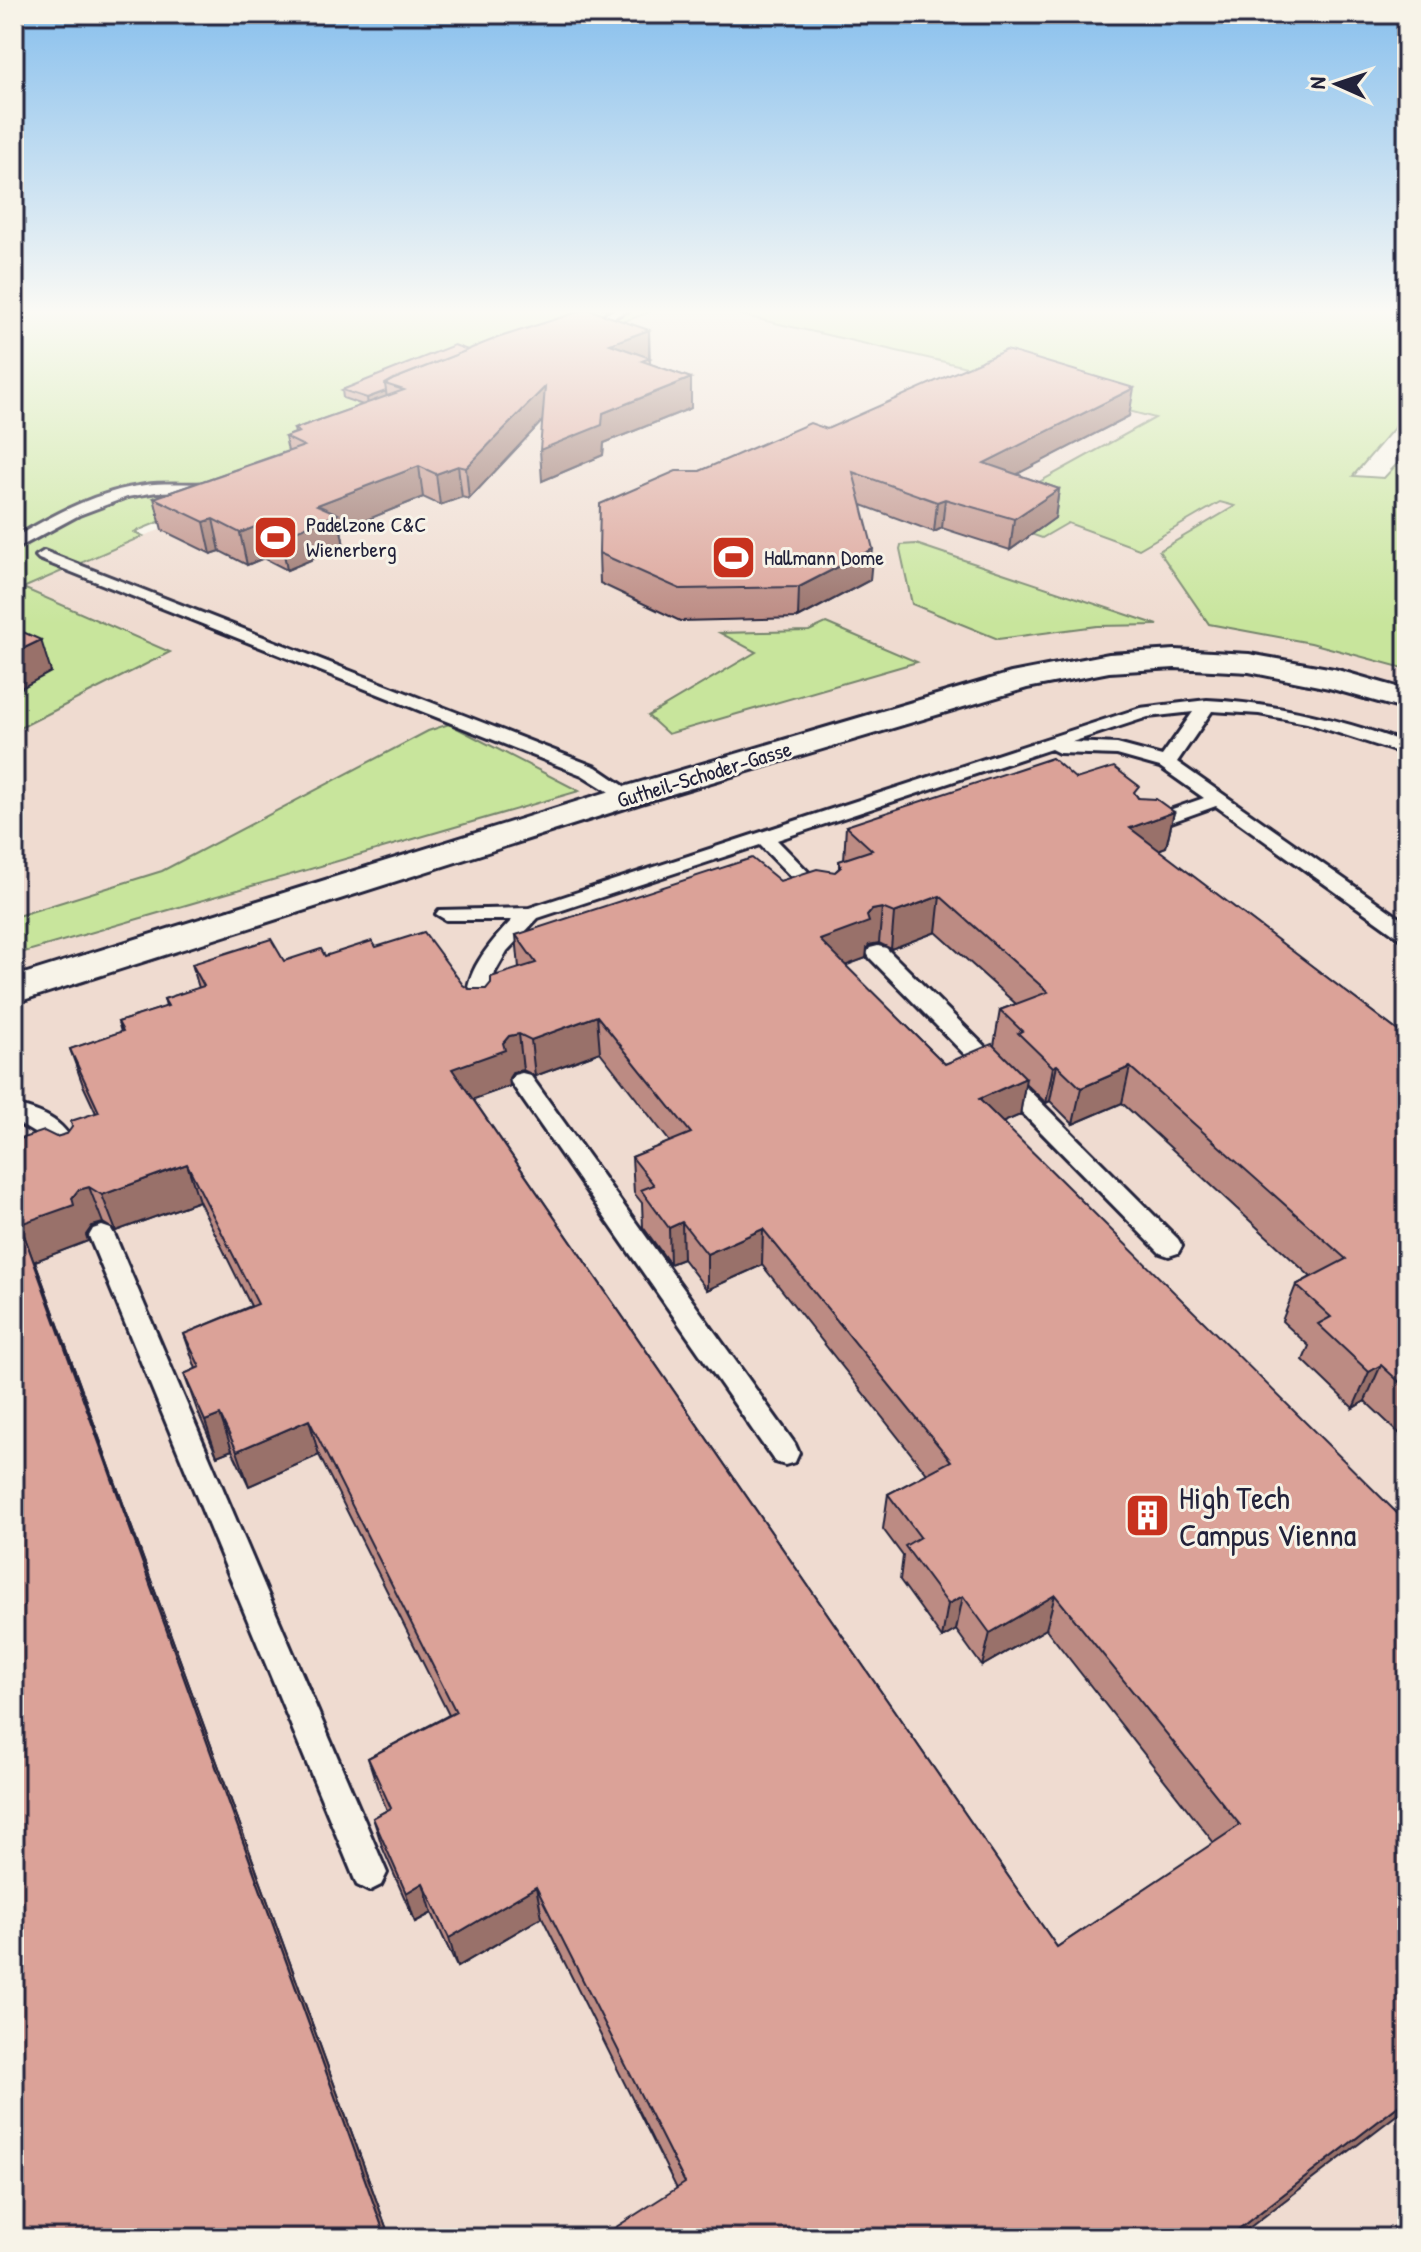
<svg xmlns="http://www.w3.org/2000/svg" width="1421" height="2252" font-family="'Patrick Hand',sans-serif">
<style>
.built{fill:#efdbd0}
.green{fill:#c8e59c;stroke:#75846c;stroke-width:2}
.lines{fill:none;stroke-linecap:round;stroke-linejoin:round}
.service-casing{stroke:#22223b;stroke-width:6}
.tertiary-casing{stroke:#22223b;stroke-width:6}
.service{fill:#f7f3e8;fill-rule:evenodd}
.tertiary{fill:#f7f3e8;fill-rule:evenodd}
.wall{fill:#bc8b83;stroke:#22223b;stroke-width:2;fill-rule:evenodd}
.shaded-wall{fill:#99716a;stroke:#22223b;stroke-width:2}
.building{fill:#dba298;stroke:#22223b;stroke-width:2;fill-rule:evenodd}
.labels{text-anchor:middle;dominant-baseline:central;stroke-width:6;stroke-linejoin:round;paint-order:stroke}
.far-poi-label{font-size:22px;fill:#22223b;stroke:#f7f3e8;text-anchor:start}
.far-street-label{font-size:22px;fill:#22223b;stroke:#f7f3e8}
.near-poi-label{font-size:32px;fill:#22223b;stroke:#f7f3e8;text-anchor:start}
</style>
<rect width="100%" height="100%" fill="#f7f3e8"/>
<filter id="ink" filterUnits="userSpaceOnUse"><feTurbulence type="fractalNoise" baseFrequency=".0125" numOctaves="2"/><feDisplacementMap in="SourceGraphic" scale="16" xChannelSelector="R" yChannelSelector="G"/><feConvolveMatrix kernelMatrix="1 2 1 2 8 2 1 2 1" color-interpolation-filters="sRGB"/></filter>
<g filter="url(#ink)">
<path class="built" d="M658 309H714L971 368 1157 418 1222 502 1236 506 1209 624 1311 643 1407 669V2238H14V731L170 652 22 588 143 536 308 477 400 403Z"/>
<g class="green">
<path d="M14 309H658L400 403 183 512 134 532 143 536 23 588 170 652 14 731Z"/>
<path d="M714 309H1407V413L1353 476 1384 478 1407 453V669L1311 643 1209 624 1159 551 1235 506 1220 502 1139 549 1068 523 1042 538 1005 525 1003 502 1155 418 971 368Z"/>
<path d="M916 544 1158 625 1097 626 998 639 912 604 900 549 901 545Z"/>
<path d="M826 623 917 662 668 734 648 716 756 652 720 633 809 631Z"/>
<path d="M449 724 579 791 14 955V917L162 871 428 731Z"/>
</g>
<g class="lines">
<defs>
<g id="service">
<path d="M617 309H632L584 330 574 327Z"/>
<path d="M213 483 218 484V490L157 492 127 497 79 515 14 550V538C54 514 98 491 145 485 167 482 190 485 213 483Z"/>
<path d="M44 551 596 767 639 796 636 800H622L582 775 39 559 36 556Z"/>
<path d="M1207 700C1276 703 1342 720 1407 743V755L1307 723 1259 714 1212 711 1177 762 1407 923V939L1400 938 1216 806 1149 830H1135L1132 826 1135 822 1204 798 1160 767 1117 755 1059 753 1051 749 777 840 829 893 832 897 829 901H815L760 845 538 918 507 951 495 972 490 1001 493 1017 490 1022H474C452 985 488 945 512 920H446L436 914 439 910 529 908 1140 708ZM1193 712 1162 756 1117 744 1072 742 1148 717Z"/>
<path d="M878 946 886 948 1178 1239 1182 1246 1178 1253 1169 1256 1160 1253 870 958 867 953 870 948Z"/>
<path d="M522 1073 530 1075 795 1444 799 1453 795 1462 785 1465 775 1462 514 1087 510 1081 514 1075Z"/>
<path d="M14 1105C53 1114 68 1125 83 1162L80 1168 71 1171 62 1168 51 1143 14 1121Z"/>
<path d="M102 1226 111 1229 115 1236 387 1873 381 1885 369 1891 357 1885 89 1236 93 1229Z"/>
</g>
<path id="tertiary" d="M1175 650 1249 654 1334 669 1407 690V710L1329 688 1249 672 1175 668 1109 672 1027 688 641 803 14 1003V977L617 789 1011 673 1109 654Z"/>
</defs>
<use href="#service" class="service-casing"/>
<use href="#tertiary" class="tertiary-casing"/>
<use href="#service" class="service"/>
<use href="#tertiary" class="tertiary"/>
</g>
<g class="wall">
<path d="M649 330 650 364 691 378V408L604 443 603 455 542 481V421L469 499 462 497 440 505 423 497 341 530 344 546 287 570 264 558 247 565 220 551 211 554 162 530 154 498 288 451 285 437 295 433 294 429 363 405 343 398 342 390 468 350Z"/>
<path d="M1129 416 1016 474 1059 489 1055 518 1010 550 942 528 934 532 862 505 870 580 798 618 680 621 600 583 599 553 700 471 827 429Z"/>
<path d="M1076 779 1137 796 1138 798 1174 812 1166 847 1158 850 1407 1038V1432L1401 1435 1365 1401 1353 1408 1303 1360 1309 1346 1282 1321 1296 1285 1311 1277 1122 1103 1073 1124 1050 1101 1046 1103 1025 1083 1020 1115 1003 1122 1407 2107 677 2189 542 1917 457 1967 432 1913 415 1922 383 1849 373 1818 387 1810 378 1789 368 1758 449 1715 319 1455 249 1486 232 1450 217 1456 197 1410 184 1374 196 1369 184 1334 251 1306 199 1201 116 1231 103 1223 92 1226 86 1235 88 1241 35 1261 390 2238H14V1141L56 1137 67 1134 96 1113 83 1085 70 1049 121 1032 118 1022 166 1007 164 999 199 988 192 964 284 961 325 956 376 947 469 989H486L519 968 516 935 780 881 835 872 839 868V861L844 860 846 826ZM936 932 1016 1004 1000 1010 994 1046 945 1064 845 965 866 958 867 948 869 945 879 943 891 949ZM600 1052 670 1142 632 1157 634 1193 642 1203 643 1227 670 1264 683 1259 707 1290 762 1265 927 1474 888 1494 883 1529 903 1556 900 1580 942 1638 956 1630 982 1666 1046 1629 1214 1843 1057 1947 473 1099 510 1086 509 1078 513 1072 523 1070 535 1076Z"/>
</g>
<g class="shaded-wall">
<path d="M649 330V358L610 344Z"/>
<path d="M691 378V408L604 443 603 455 542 481 540 450 603 413Z"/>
<path d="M545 387 547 416 469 499 466 468Z"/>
<path d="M1134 388 1129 416 981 493 984 463Z"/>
<path d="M386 391 387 399 368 406 367 398Z"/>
<path d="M419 466 423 497 341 530 344 546 287 570 281 537 317 505Z"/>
<path d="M458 466 462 497 440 505 436 474Z"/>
<path d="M1059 489 1055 518 1010 550 1014 519Z"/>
<path d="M945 499 942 528 934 532 937 502Z"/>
<path d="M213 519 220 551 211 554 204 522Z"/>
<path d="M257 526 264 558 247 565 240 533Z"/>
<path d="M873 549 870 580 798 618 799 587Z"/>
<path d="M41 640 51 672 14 692V653Z"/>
<path d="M1174 812 1166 847 1123 863 1130 828Z"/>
<path d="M940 896 936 932 891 949 894 913Z"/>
<path d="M882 908 879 943 869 945 867 948 866 958 818 976 820 940 867 916 872 910Z"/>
<path d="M597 1016 600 1052 535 1076 531 1040Z"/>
<path d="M519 1034 523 1070 513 1072 509 1078 510 1086 458 1105 452 1069 503 1043 509 1036Z"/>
<path d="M1057 1065 1050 1101 1046 1103 1053 1067Z"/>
<path d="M1130 1067 1122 1103 1073 1124 1081 1088Z"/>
<path d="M1026 1078 1020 1115 974 1135 979 1099Z"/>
<path d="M187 1164 199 1201 116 1231 102 1195Z"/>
<path d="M89 1187 103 1223 92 1226 86 1235 88 1241 35 1261 390 2238H386L20 1224 72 1198 78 1190Z"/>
<path d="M682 1222 683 1259 670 1264 669 1228Z"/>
<path d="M763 1229 762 1265 707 1290V1254Z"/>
<path d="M1381 1365 1365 1401 1353 1408 1369 1372Z"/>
<path d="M220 1415 232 1450 217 1456 205 1421Z"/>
<path d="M309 1420 319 1455 249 1486 237 1451Z"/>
<path d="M1407 1423V1432L1401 1435Z"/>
<path d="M1055 1595 1046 1629 982 1666 990 1633Z"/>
<path d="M963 1596 956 1630 942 1638 948 1604Z"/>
<path d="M423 1883 432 1913 415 1922 406 1893Z"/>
<path d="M536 1887 542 1917 457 1967 449 1938Z"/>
<path d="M1407 2099V2107L1236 2238H1227Z"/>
</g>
<g class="building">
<path d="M587 309 649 330 610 344 650 358 642 361 691 378 603 413 602 425 540 450 545 387 466 468 458 466 436 474 419 466 317 505 338 514 281 537 257 526 240 533 213 519 204 522 154 498 304 446 285 437 299 432 294 429 404 390 385 384 394 379 497 338Z"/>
<path d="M454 345 468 350 394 379 385 384 386 391 367 398 342 390Z"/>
<path d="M1006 350 1134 388 984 463 1059 489 1014 519 945 499 937 502 853 472 873 549 799 587 680 589 599 553 600 504 676 471H700L810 423 827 429Z"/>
<path d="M14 628 41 640 14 653Z"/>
<path d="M1052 758 1076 779 1114 767 1139 786 1134 792 1138 798 1156 799 1174 812 1130 828 1407 1038V1389L1381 1365 1369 1372 1318 1324 1331 1317 1296 1285 1346 1259 1130 1067 1081 1088 1057 1065 1053 1067 1018 1033 1022 1031 1000 1010 1048 992 940 896 894 913 882 908 872 910 867 916 869 922 820 940 945 1064 992 1044 1026 1078 979 1099 1407 1523V2099L1227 2238H599L685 2183 536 1887 449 1938 423 1883 406 1893 373 1818 391 1808 368 1758 456 1712 309 1420 237 1451 220 1415 205 1421 184 1374 200 1367 184 1334 258 1304 187 1164 102 1195 89 1187 78 1190 72 1198 74 1205 20 1224 386 2238H14V1141L44 1131 56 1137 67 1134 72 1127 71 1121 99 1112 70 1049 123 1031 118 1022 168 1006 164 999 204 986 192 964 271 939 284 961 321 949 325 956 372 941 376 947 424 932 463 985 469 989H486L491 983V977L536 963 516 935 752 858 780 881 817 869 835 872 841 867 839 861 872 850 846 826ZM597 1016 691 1133 632 1157 654 1185 641 1190 669 1228 682 1222 707 1254 763 1229 951 1461 888 1494 920 1537 905 1546 948 1604 963 1596 990 1633 1055 1595 1240 1825 1057 1947 452 1069 505 1050 503 1043 509 1036 519 1034 531 1040Z"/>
</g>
</g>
<linearGradient id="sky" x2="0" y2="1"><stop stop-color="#87bfed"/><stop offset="0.5" stop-color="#fbfaf5"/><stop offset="1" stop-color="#fbfaf5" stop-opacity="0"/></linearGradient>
<rect width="1421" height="624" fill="url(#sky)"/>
<defs>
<symbol id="stadium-square" viewBox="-11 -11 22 22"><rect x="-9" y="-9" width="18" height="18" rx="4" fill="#c8321e" stroke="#f7f3e8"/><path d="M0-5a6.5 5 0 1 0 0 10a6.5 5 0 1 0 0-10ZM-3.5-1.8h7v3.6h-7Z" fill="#fff"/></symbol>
<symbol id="building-square" viewBox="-11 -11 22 22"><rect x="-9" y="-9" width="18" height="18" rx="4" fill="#c8321e" stroke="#f7f3e8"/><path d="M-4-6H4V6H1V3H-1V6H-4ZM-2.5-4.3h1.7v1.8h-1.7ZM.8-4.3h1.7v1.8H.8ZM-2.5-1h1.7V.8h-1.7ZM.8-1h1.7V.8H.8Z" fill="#fff"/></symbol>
</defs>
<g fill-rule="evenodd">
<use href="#stadium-square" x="250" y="512" width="51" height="51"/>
<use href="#stadium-square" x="708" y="532" width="51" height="51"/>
<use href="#building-square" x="1122" y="1490" width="51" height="51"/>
</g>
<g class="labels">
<g class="far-poi-label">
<text x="306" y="524">Padelzone C&amp;C<tspan x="306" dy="25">Wienerberg</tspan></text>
<text x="764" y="557">Hallmann Dome</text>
</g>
<g class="far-street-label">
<text transform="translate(704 774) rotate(-17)">Gutheil-Schoder-Gasse</text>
</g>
<g class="near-poi-label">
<text x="1179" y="1497">High Tech<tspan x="1179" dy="37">Campus Vienna</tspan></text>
</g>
</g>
<rect width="1421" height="2252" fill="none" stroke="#f7f3e8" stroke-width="48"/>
<rect x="24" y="24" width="1373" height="2204" fill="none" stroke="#22223b" stroke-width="3" filter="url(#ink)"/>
<g transform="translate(1337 84) rotate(273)" stroke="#f7f3e8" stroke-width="6" paint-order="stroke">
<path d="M0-6L14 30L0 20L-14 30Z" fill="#22223b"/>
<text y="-12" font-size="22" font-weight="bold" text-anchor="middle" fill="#22223b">N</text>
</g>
</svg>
